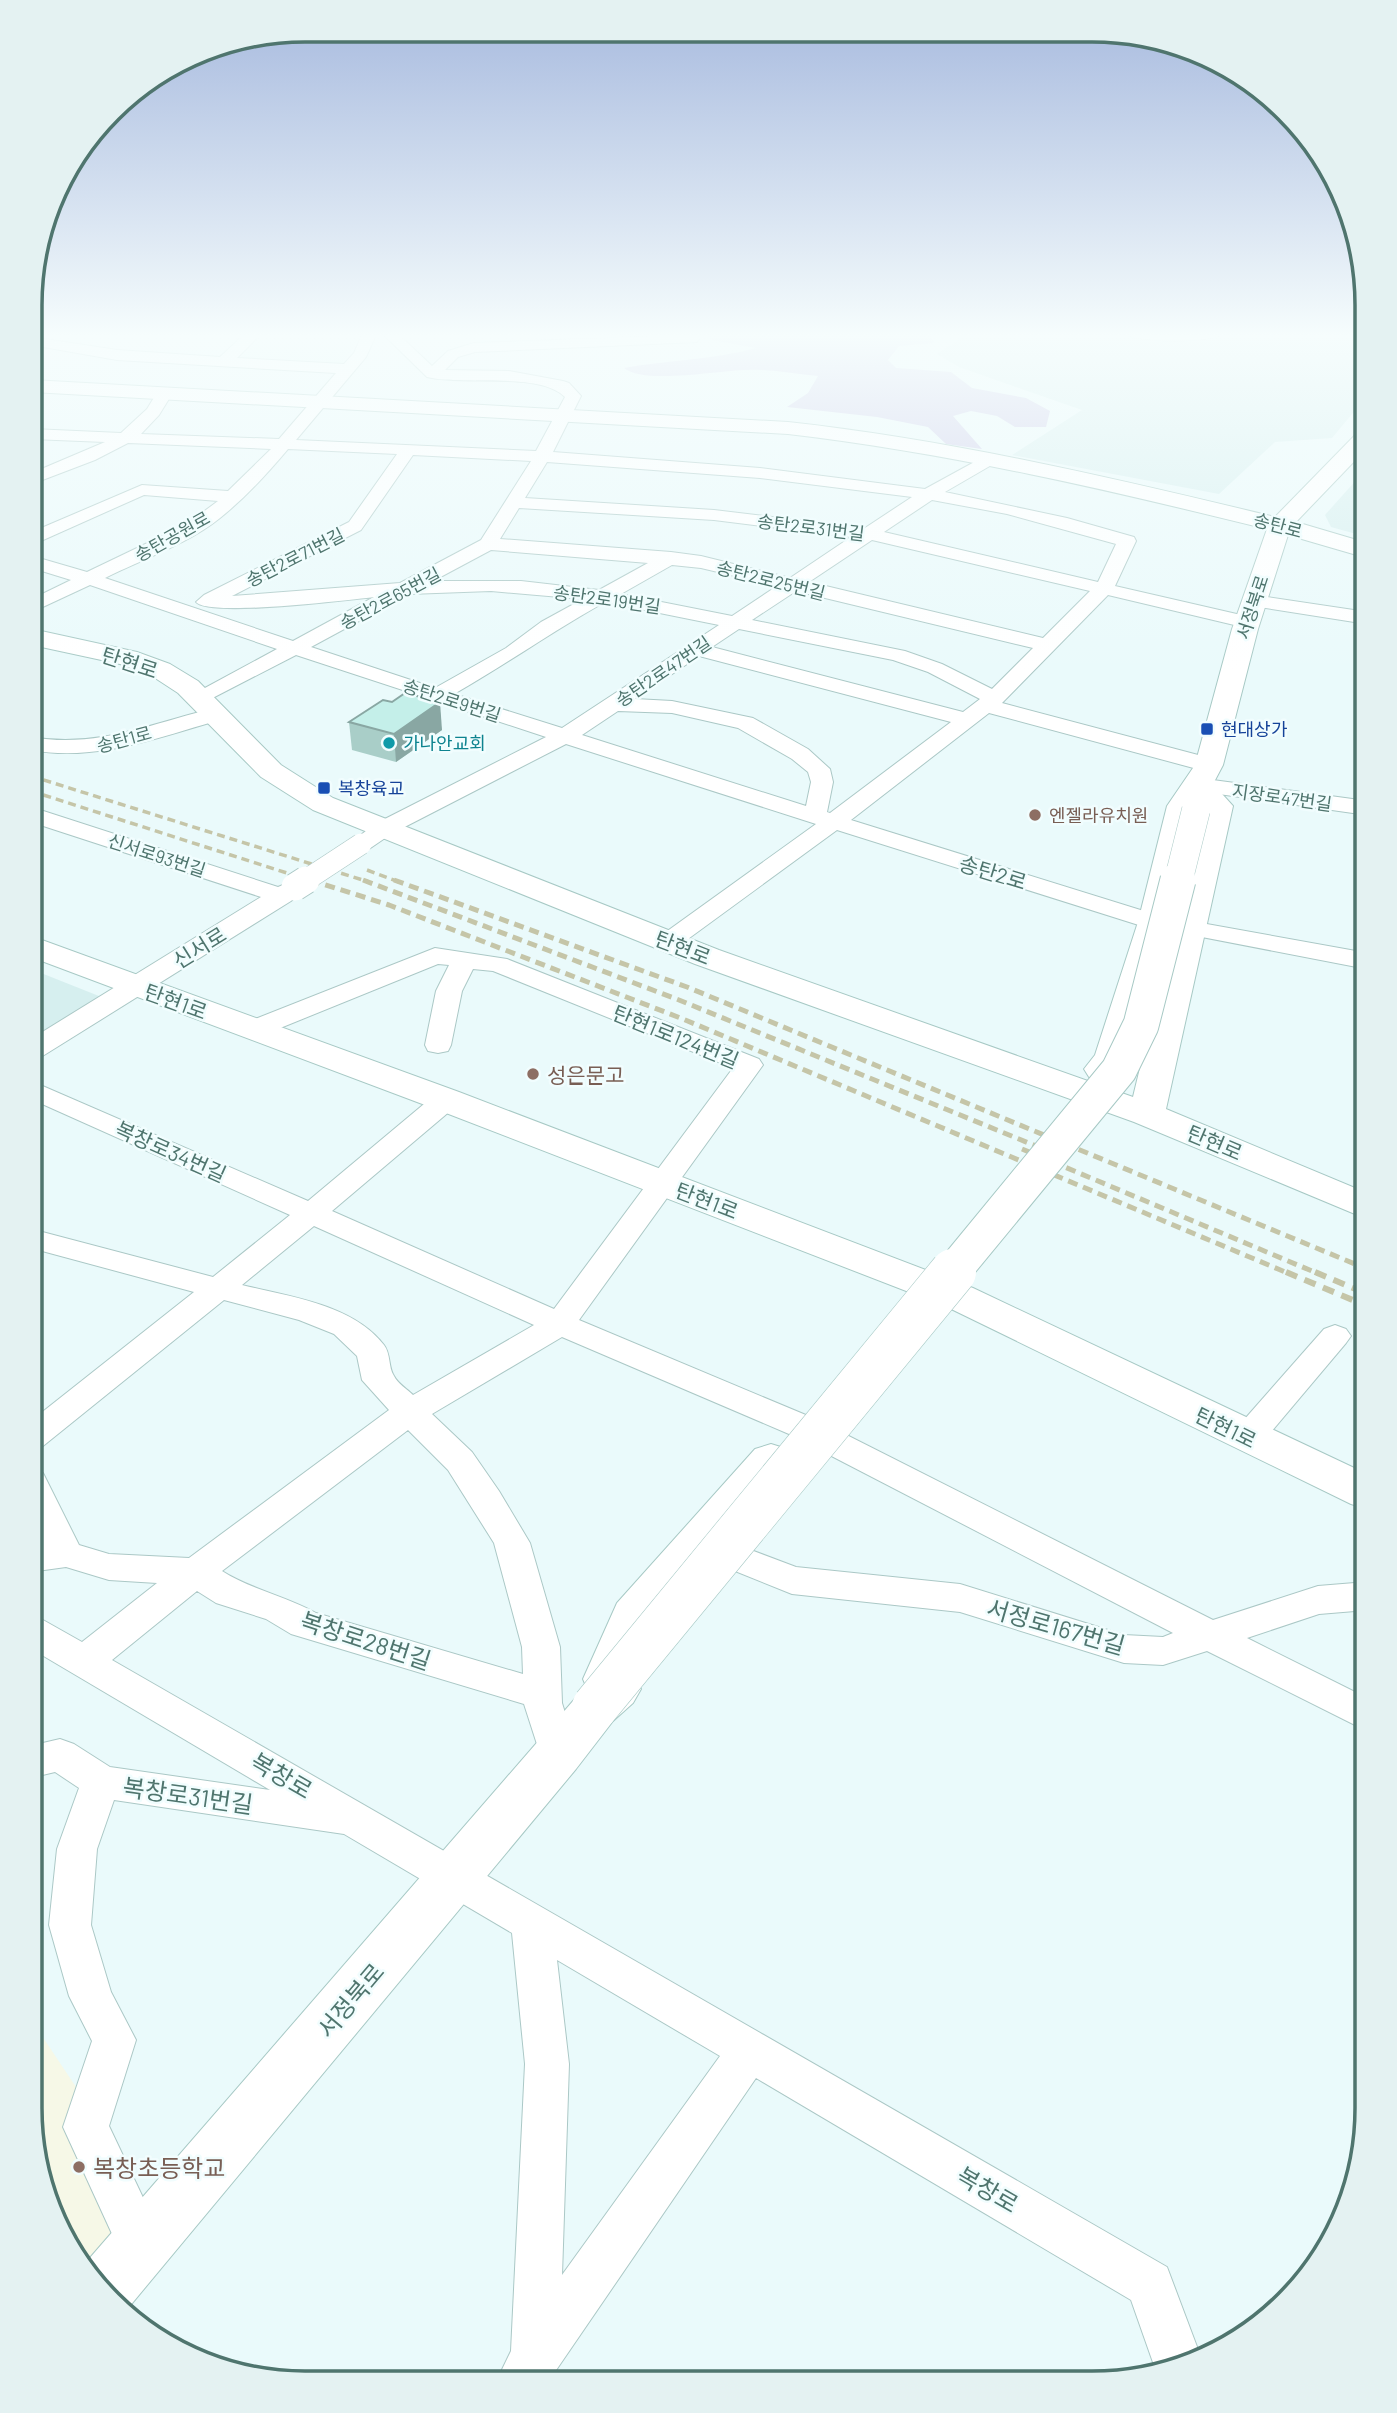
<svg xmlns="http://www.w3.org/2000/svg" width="1397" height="2413" font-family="Barlow,'Noto Sans KR',sans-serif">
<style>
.residential{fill:#d6efef}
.commercial{fill:#dffaf4}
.education{fill:#f6f8e7}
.green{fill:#cbc9e8}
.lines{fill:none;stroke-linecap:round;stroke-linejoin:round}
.street-casing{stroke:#abc8c6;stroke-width:2}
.secondary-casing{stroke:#a7c9c5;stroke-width:2}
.street{fill:#fff;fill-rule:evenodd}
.secondary{fill:#fff;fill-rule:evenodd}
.rail-far2{stroke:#c5c5a8;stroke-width:3.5;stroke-dasharray:8 5;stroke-linecap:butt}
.rail-far1{stroke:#c5c5a8;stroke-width:5;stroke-dasharray:10 6;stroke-linecap:butt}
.rail{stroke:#c5c5a8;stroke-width:6;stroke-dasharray:12 8;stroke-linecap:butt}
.street-bridge-far1-casing{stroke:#abc8c6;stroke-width:22;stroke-linecap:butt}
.street-bridge-casing{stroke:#abc8c6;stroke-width:29;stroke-linecap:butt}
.secondary-bridge-far2-casing{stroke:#a7c9c5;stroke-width:29;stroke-linecap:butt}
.secondary-bridge-far1-casing{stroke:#a7c9c5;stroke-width:37;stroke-linecap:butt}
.secondary-bridge-casing{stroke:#a7c9c5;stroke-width:47;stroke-linecap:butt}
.street-bridge-far1{stroke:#fff;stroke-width:21}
.street-bridge{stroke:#fff;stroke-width:27}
.secondary-bridge-far2{stroke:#fff;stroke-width:28}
.secondary-bridge-far1{stroke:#fff;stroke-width:35}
.secondary-bridge{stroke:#fff;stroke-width:46}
.wall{fill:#a9cec8}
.shaded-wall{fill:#89a7a3}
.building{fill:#c4efe9;stroke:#89a7a3;stroke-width:2}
.transit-dot{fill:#1a4fb4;stroke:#f1fdfe;stroke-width:2.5}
.culture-dot{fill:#0f9aa8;stroke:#f1fdfe;stroke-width:2.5}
.education-dot{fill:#8d6e63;stroke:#f1fdfe;stroke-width:2.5}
.labels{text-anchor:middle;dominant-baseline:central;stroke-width:5;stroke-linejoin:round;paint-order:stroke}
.far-street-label{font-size:18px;fill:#4f756e;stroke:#f1fdfe}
.far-transit-label{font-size:18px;fill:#164399;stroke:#f1fdfe;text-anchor:start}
.far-culture-label{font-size:18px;fill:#0d838f;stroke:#f1fdfe;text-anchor:start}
.far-education-label{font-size:18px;fill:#785e54;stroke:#f1fdfe;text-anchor:start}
.street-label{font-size:21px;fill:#4f756e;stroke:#f1fdfe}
.education-label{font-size:21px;fill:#785e54;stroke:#f1fdfe;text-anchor:start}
.near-street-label{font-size:24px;fill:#4f756e;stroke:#f1fdfe}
.near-education-label{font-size:24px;fill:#785e54;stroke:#f1fdfe;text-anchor:start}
.rim{fill:none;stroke:#4f756e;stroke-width:3.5}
</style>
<rect width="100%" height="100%" fill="#eafafb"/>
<g class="residential">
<path d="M968 333H1078L1119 337 1215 339 1242 333H1367V396L1332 438 1275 442 1219 494 1012 455 1082 410 959 367 937 354Z"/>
<path d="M1367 468V537L1331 527 1325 515Z"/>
<path d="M31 969 109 1000 31 1049Z"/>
</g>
<path class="commercial" d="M278 333H357L359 340 339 367 237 361 264 336Z"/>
<path class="education" d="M30 2018 98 2120 144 2237 99 2288 86 2275 51 2213 30 2108Z"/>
<path class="green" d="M704 333H937L931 336 934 343 899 346 888 360 896 368 951 372 972 388 1026 398 1050 411 1046 427H1015L997 416 971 411 953 416 982 449 946 444 928 427 877 417 787 407 808 393 818 376C795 374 770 369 747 370 720 370 644 385 624 368 668 360 713 360 756 348L712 340Z"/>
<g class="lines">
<defs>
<g id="street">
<path d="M246 333H262L237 358 344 364 354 353 361 337 359 333H373L375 337 366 357 296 440 536 451 565 397C539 371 461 386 427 377L382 333H397L432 366 448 351 474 343 692 335 697 336 699 339 697 342 475 352 458 357 445 370 509 371 563 381 569 383 581 396 553 452 760 468 925 489 989 454 995 455 997 459 995 463 945 492 1067 518 1134 537 1136 541 1115 586 1254 618 1257 622 1254 626 1247 628 1108 595 1002 703 1217 760 1220 765 1217 770H1201L989 713 851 820 1163 917 1166 922 1163 927 1154 929 1145 927 837 830 677 947 668 950 659 947 655 942 659 937 816 824 566 744 391 834 369 849H353L349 844 375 824 546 737 296 655 199 705 192 703 188 699 192 695 277 649 90 585 32 612V599L71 580 32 568V556L87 572 187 524 218 501 144 495 32 545V532L142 485 228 491 271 449 128 443 95 460 32 484V473L105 442 32 439V429L121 433 147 409 158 391 164 389 172 394 159 415 141 434 279 439 336 373 117 360 32 345V337L117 350 220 357ZM288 449 397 454 349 522 204 595 196 602C208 617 349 600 374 597L293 641 105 578C143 559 188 544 220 518 245 498 267 474 288 449ZM413 455 531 461 481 540 400 583 232 596 361 530ZM547 462 760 478 912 497 865 528 714 510 525 498ZM932 500 1007 514 1116 544 1098 582 884 532ZM519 508 714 520 851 537 790 578 701 556 671 552 500 539ZM872 540 1090 591 1043 638 809 582ZM491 550 648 563 599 590 521 581H433ZM672 565 701 568 777 586 732 616 621 594ZM491 591 583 599 541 622 506 648 435 688 311 647 409 594ZM796 591 1033 648 992 689 942 664 905 651 752 620ZM605 602 719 625 562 728 454 694C505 665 553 631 605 602ZM739 629 893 660 928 672 980 699 963 712 712 647ZM699 656 951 722 830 813 827 812 833 782 830 769 808 749 753 718 672 701 635 699ZM618 711 672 713 738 728 792 759 808 772 811 782 806 806 582 735Z"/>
<path d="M1124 333H1226C1215 343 1134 343 1124 333Z"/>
<path d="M1254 595 1367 612V624L1247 605 1244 601 1247 597Z"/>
<path d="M215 708 223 709 226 714 223 719C159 737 98 762 31 750V737C97 749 152 723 215 708Z"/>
<path d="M1198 778 1367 801V815L1190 790 1187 785 1190 780Z"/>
<path d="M31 807 278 887 295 880 304 882 307 887 291 901 41 1057 31 1059V1039L261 897 31 822Z"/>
<path d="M1190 921 1367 953V969L1181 933 1178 928 1181 923Z"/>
<path d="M435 948 507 959 759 1059 763 1065 579 1320 813 1418 1213 1620 1318 1586 1367 1582V1610L1319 1614 1247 1638 1367 1698V1731L1207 1651 1163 1665 1124 1663 960 1612 792 1594 730 1569 725 1560 730 1551 743 1547 796 1567 960 1584 1124 1635 1163 1637 1173 1633 789 1434 562 1337 432 1414 472 1452 499 1491 530 1543 560 1647 562 1703 578 1755 572 1766 558 1771 544 1766 524 1704 291 1634 266 1619 216 1603 197 1591 112 1660 1167 2267 1202 2360 1197 2362 1156 2371 1131 2300 756 2078 548 2382H496L511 2351 525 2064 512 1933 344 1834 114 1800 97 1849 91 1925 111 1992 136 2040 109 2126 165 2244 158 2260 141 2267 124 2260 63 2127 92 2041 69 1996 49 1925 57 1849 79 1788 55 1772 30 1778V1746L60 1739 74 1744 110 1767 270 1790 30 1648V1616L43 1620 82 1642 157 1583 109 1580 66 1567 30 1572V1546L43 1544 30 1517 31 1470 43 1473 79 1545 109 1554 189 1558 389 1410 362 1380 357 1356 334 1334 299 1320 224 1300 43 1446 31 1450V1421L194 1292 31 1248V1229L213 1277 290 1215 31 1099V1081L308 1201 436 1094 446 1092 456 1094 460 1100 456 1106 332 1211 554 1309 733 1068 493 971 473 969 462 991 451 1045 448 1051 438 1053 428 1051 425 1045 436 991 449 965 438 964 263 1035 254 1037 245 1035 241 1029 245 1023ZM314 1226 534 1325 413 1395C407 1389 397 1383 394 1376 388 1367 391 1354 384 1345 352 1304 290 1297 242 1285ZM408 1430 448 1470 494 1543 522 1647 523 1674 316 1613C286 1596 252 1590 222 1571ZM557 1960 720 2056 562 2275 569 2064Z"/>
<path d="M1335 1325 1346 1329 1351 1336 1346 1343 1260 1445 1248 1449 1236 1445 1231 1437 1236 1429 1324 1329Z"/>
</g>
<g id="secondary">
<path d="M32 380 788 422C952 440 1114 478 1275 517L1359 431 1367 430V448L1296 522 1367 543V558L1288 535 1258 629 1223 765 1213 784 1233 806 1166 1109 1367 1193V1219L1134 1122 695 964 313 810 261 777 178 693 152 676 120 664 32 645V629L137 652 170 664 198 681 281 765 333 798 719 950 1133 1097 1200 818H1194C1184 860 1142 1056 1115 1076 1108 1081 1098 1079 1089 1077L1084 1069 1095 1055 1138 922 1167 806 1195 765 1232 629 1267 529C1109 490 950 453 788 434L32 392Z"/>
<path d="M31 936 459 1092 973 1288 1367 1474V1509L1351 1504 945 1306 433 1108 31 957Z"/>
<path d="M771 1444 787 1449 793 1460 787 1471 654 1625 633 1675 641 1689 633 1703 613 1721 576 1769 124 2313 86 2275 82 2267 586 1686 583 1679 617 1603 755 1449Z"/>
</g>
</defs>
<use href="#street" class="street-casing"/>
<use href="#secondary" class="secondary-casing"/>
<use href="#street" class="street"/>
<use href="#secondary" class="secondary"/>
<g class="rail-far2">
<path d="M31 776 369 882"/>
<path d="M31 791 315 882"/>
<path d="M367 870 399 882"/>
</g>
<g class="rail-far1">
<path d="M310 880 389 905 683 1019 1290 1274"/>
<path d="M363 880 679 1000 1036 1146"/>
<path d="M394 880 687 987 1367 1269"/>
<path d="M1022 1149 1319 1274"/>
</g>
<g class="rail">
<path d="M1286 1272 1367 1306"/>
<path d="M1315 1272 1367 1294"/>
</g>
<defs>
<path id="street-bridge-far1" d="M303 882 361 844"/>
<path id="street-bridge" d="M295 887 306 880"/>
<path id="secondary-bridge-far2" d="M1178 882 1196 810"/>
<path id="secondary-bridge-far1" d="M951 1274 1119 1070 1141 1025 1178 880"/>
<path id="secondary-bridge" d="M595 1707 953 1272"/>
</defs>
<use href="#street-bridge-far1" class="street-bridge-far1-casing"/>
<use href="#street-bridge" class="street-bridge-casing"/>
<use href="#secondary-bridge-far2" class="secondary-bridge-far2-casing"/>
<use href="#secondary-bridge-far1" class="secondary-bridge-far1-casing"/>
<use href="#secondary-bridge" class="secondary-bridge-casing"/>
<use href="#street-bridge-far1" class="street-bridge-far1"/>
<use href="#street-bridge" class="street-bridge"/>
<use href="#secondary-bridge-far2" class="secondary-bridge-far2"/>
<use href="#secondary-bridge-far1" class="secondary-bridge-far1"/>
<use href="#secondary-bridge" class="secondary-bridge"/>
</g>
<path class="wall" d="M349 722 442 730 396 762 352 750Z"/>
<path class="shaded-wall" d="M440 702 442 730 396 762 394 734Z"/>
<path class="building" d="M405 693 440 702 394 734 349 722 383 700 392 702Z"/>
<linearGradient id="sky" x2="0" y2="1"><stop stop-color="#a6b9de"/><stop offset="0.5" stop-color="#f6fdfd"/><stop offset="1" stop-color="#f6fdfd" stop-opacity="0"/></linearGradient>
<rect width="1397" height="671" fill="url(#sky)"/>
<g class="transit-dot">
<rect x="1200" y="722" width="14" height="14" rx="3.5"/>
<rect x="317" y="781" width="14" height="14" rx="3.5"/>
</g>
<circle class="culture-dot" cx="389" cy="743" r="7"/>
<g class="education-dot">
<circle cx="1035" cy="815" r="7"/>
<circle cx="533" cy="1074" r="7"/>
<circle cx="79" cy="2167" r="7"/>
</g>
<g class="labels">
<g class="far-street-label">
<text transform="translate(1278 525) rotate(15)">송탄로</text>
<text transform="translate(811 527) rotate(7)">송탄2로31번길</text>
<text transform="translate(172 536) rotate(-29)">송탄공원로</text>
<text transform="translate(295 557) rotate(-27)">송탄2로71번길</text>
<text transform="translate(771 580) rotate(14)">송탄2로25번길</text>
<text transform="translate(390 598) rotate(-28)">송탄2로65번길</text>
<text transform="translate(607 599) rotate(8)">송탄2로19번길</text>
<text transform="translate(1252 607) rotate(-72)">서정북로</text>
<text transform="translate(663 671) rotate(-34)">송탄2로47번길</text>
<text transform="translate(452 700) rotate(18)">송탄2로9번길</text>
<text transform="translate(124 739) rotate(-15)">송탄1로</text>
<text transform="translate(1282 797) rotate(8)">지장로47번길</text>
<text transform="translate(157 855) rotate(18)">신서로93번길</text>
</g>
<g class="far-transit-label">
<text x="1221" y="729">현대상가</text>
<text x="338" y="788">복창육교</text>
</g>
<g class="far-culture-label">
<text x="403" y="743">가나안교회</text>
</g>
<g class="far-education-label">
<text x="1049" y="815">엔젤라유치원</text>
</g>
<g class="street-label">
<text transform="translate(130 662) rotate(18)">탄현로</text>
<text transform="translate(993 872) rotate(17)">송탄2로</text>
<text transform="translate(199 947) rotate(-32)">신서로</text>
<text transform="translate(683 947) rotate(21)">탄현로</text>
<text transform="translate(176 1001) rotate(20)">탄현1로</text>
<text transform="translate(676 1036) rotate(22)">탄현1로124번길</text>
<text transform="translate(1215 1142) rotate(23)">탄현로</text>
<text transform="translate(171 1151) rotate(24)">복창로34번길</text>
<text transform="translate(707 1200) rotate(21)">탄현1로</text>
<text transform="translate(1226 1427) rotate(26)">탄현1로</text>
</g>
<g class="education-label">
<text x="547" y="1074">성은문고</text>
</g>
<g class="near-street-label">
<text transform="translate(1056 1626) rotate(16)">서정로167번길</text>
<text transform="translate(366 1640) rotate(18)">복창로28번길</text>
<text transform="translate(282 1775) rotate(30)">복창로</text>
<text transform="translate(188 1795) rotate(8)">복창로31번길</text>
<text transform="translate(350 2000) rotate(-50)">서정북로</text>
<text transform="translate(988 2189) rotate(30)">복창로</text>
</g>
<g class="near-education-label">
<text x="93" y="2167">복창초등학교</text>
</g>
</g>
<path d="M0 0H1397V2413H0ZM305 42H1092A263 263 0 0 1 1355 305V2108A263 263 0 0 1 1092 2371H305A263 263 0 0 1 42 2108V305A263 263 0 0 1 305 42Z" fill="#e4f2f2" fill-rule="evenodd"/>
<path class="rim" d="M305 42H1092A263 263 0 0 1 1355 305V2108A263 263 0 0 1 1092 2371H305A263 263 0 0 1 42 2108V305A263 263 0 0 1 305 42Z"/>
</svg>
